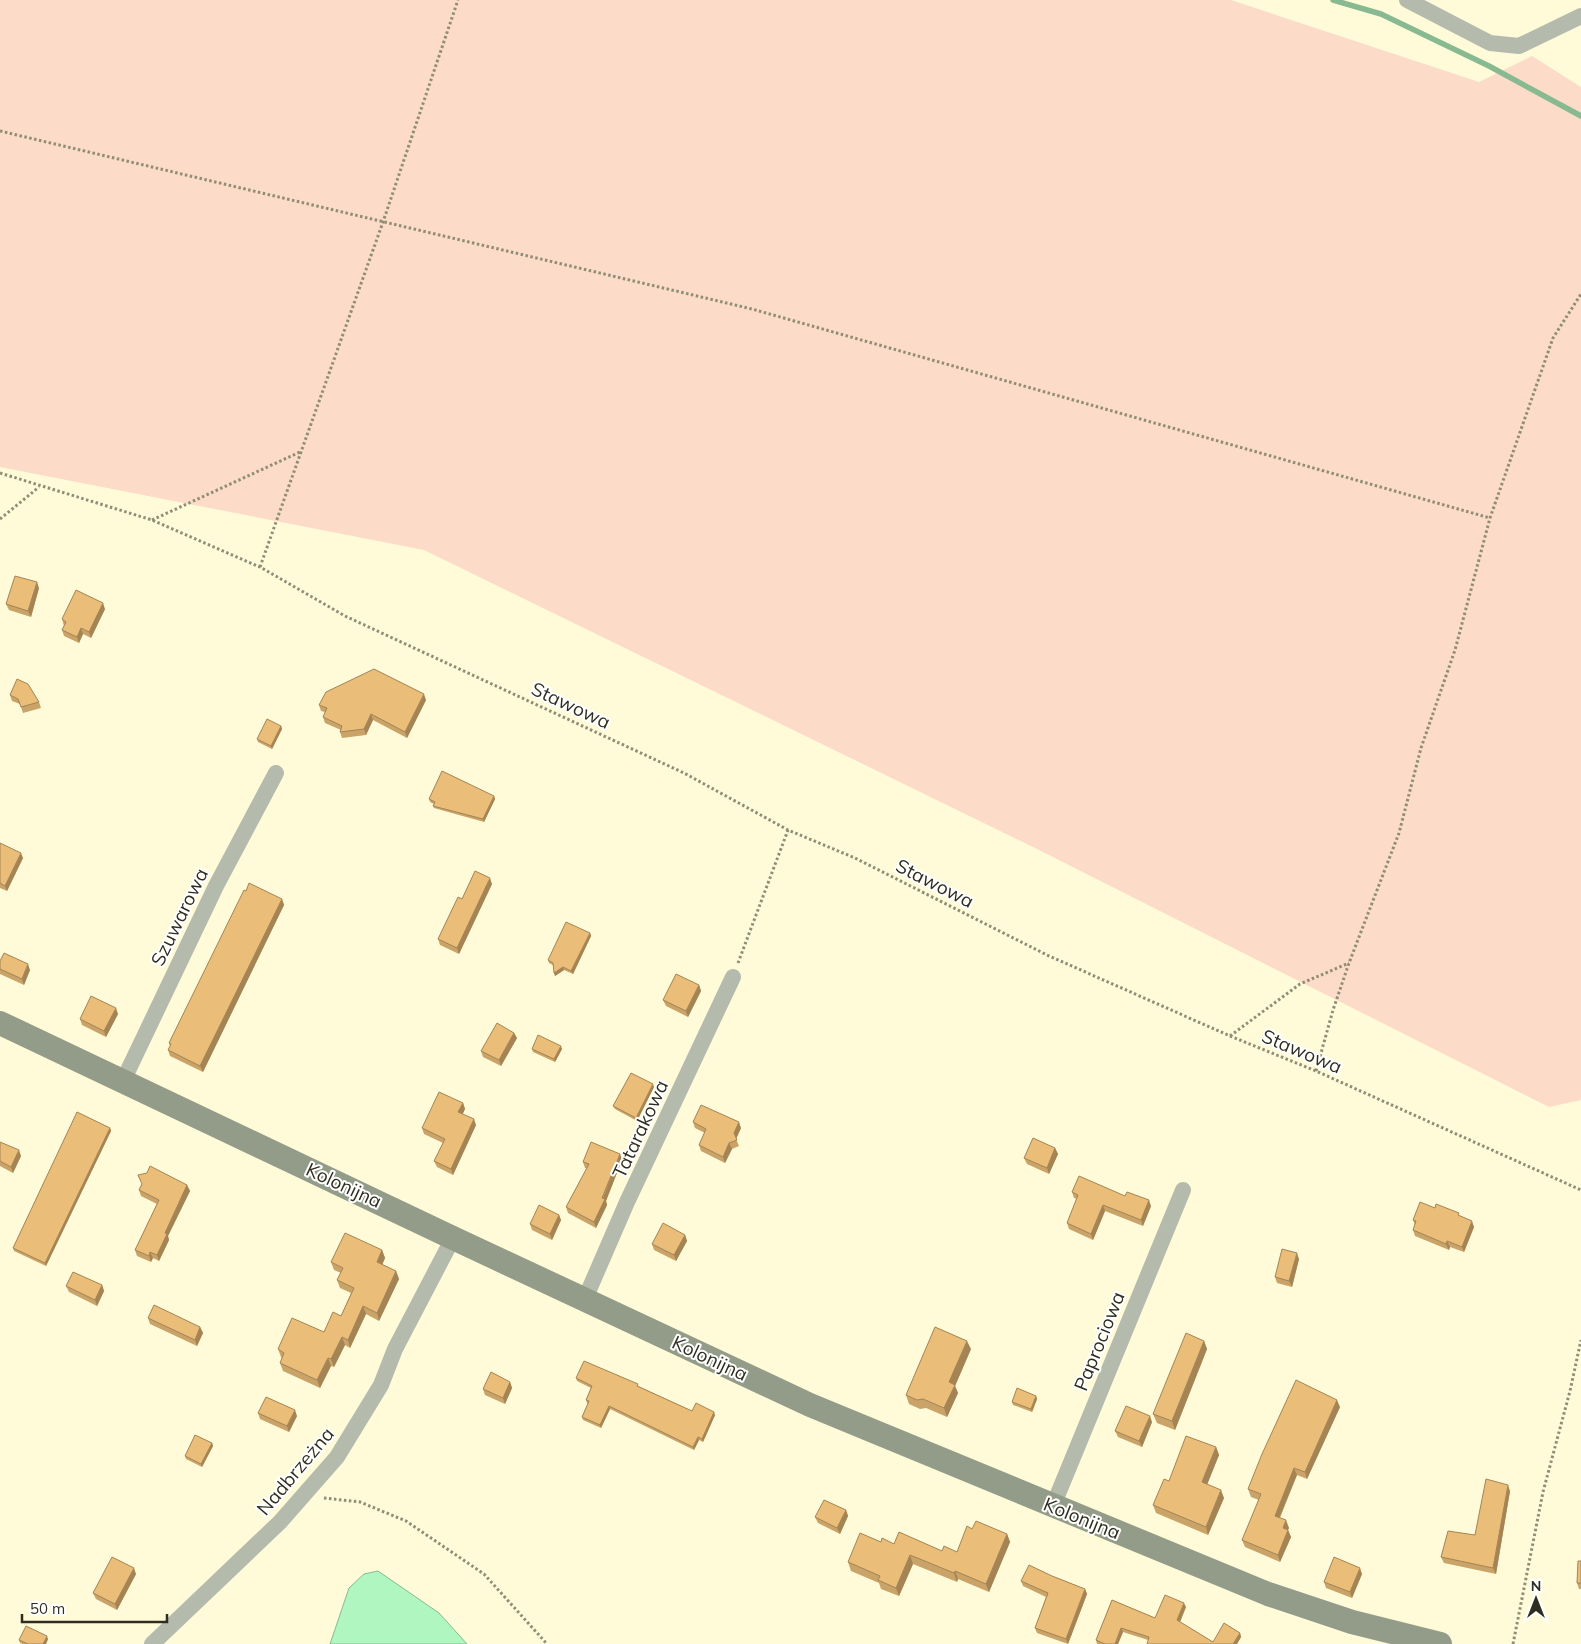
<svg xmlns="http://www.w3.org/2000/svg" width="1581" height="1644" font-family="Mulish,sans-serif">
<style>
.green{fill:#fcdbc8}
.water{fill:#aff6c1;stroke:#88ba91}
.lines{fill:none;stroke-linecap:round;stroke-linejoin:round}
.stream{stroke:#88ba91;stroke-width:5.5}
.path{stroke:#8f8d76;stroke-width:3;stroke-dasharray:2.5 2.5;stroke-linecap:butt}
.street{stroke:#b4bbad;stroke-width:16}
.secondary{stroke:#939c88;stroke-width:24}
.wall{fill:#c9a368}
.shaded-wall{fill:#a48455}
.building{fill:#eabd79;stroke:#a48455}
.labels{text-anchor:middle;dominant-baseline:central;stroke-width:4;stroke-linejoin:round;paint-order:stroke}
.street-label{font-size:19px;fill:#2e2d20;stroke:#fff}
</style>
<rect width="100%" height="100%" fill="#fffbd9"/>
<path class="green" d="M0 0H1231L1479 82 1532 56 1581 87V1100L1549 1107 1033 847 424 550 0 467Z"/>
<path class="water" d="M378 1571 439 1613 467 1644H330L349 1588 364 1574Z"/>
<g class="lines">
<path class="stream" d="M1333 0 1381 14 1489 66 1581 116"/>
<g class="path">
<path d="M0 131 752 309 1490 518"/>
<path d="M0 473 152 520 260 567 345 616 684 773 788 830 855 858 1047 955 1230 1036 1316 1071 1581 1190"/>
<path d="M0 519 39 487"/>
<path d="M152 520 300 452"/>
<path d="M260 567 383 222 458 0"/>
<path d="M738 963 788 830"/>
<path d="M1230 1036 1300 984 1349 963"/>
<path d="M1316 1071 1333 1010 1349 963 1399 833 1421 748 1455 650 1490 518 1553 338 1581 294"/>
<path d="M324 1498 360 1502 406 1521 484 1574 547 1644"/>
<path d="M1513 1644 1543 1492 1570 1391 1581 1340"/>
</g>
<g class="street">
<path d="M1407 0 1490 43 1519 46 1581 16"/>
<path d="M123 1081 216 886 276 773"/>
<path d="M585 1299 627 1202 733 977"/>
<path d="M1053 1506 1183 1190"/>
<path d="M152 1644 280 1522 337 1457 381 1385 395 1349 453 1238"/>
</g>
<path class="secondary" d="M0 1023 453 1238 810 1405 1268 1594 1352 1622 1440 1644"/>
</g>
<g class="wall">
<path d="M39 588 31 617 9 610 6 604Z"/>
<path d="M105 609 91 638 83 634 79 643 64 636 62 630 64 626 62 619Z"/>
<path d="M10 695 39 702 41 708 23 713 20 704 12 701Z"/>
<path d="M426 700 407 738 373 720 366 735 342 738 340 732 341 730 325 723 323 717 325 712 321 711 319 705Z"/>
<path d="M281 726 282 729 272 749 258 742 257 739Z"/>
<path d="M494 796 495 799 484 822 434 808 433 806 434 804 430 802 429 799Z"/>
<path d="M0 843 23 858 7 891 0 888Z"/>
<path d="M492 884 459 954 440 945 438 939 462 899Z"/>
<path d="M246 891 282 899 284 905 203 1072 170 1056 168 1050 170 1046 169 1043Z"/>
<path d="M590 933 591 936 573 974 564 970 555 976 553 965 549 963 548 960Z"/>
<path d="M0 961 30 970 24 985 0 974Z"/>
<path d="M699 985 701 991 688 1017 666 1006 663 1000Z"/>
<path d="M118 1014 106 1037 82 1025 80 1019Z"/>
<path d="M514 1033 517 1038 501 1066 483 1057 481 1051Z"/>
<path d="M532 1049H562L555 1062 533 1052Z"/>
<path d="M654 1087 637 1121 615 1109 613 1106Z"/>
<path d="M463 1103 465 1109 462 1114 476 1125 453 1175 437 1167 434 1161 443 1143 424 1134 422 1128Z"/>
<path d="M693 1122 741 1128 736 1139 739 1146 732 1149 725 1163 701 1151 699 1145 705 1133 695 1128Z"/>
<path d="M110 1128 111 1131 46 1266 14 1251 13 1248Z"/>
<path d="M0 1142 21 1156 13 1173 0 1166Z"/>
<path d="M1055 1148 1058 1154 1049 1174 1027 1164 1024 1158Z"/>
<path d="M620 1154 622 1160 606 1201 607 1205 596 1228 568 1213 566 1207 587 1168H585L583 1162Z"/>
<path d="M138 1175 187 1185 190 1191 168 1236 169 1240 159 1261 153 1258 151 1262 137 1256 135 1250 157 1204 141 1196 139 1190 142 1184Z"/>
<path d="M1072 1192 1151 1206 1143 1226 1105 1211 1093 1240 1069 1229 1067 1223 1077 1199 1074 1198Z"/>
<path d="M1435 1208 1460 1216 1474 1227 1464 1252 1450 1247 1449 1250 1415 1236 1413 1230 1415 1225 1413 1220Z"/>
<path d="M559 1215 561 1220 552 1240 532 1230 530 1224Z"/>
<path d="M685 1235 687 1241 676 1261 654 1250 652 1244Z"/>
<path d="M382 1250 385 1258 382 1265 396 1271 399 1279 379 1321 366 1314 350 1348 345 1345 334 1367 331 1366 320 1388 283 1371 280 1363 282 1358 281 1357 278 1349 324 1332 341 1316 351 1293 340 1288 337 1280 341 1273 334 1270 331 1262Z"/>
<path d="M1299 1259 1292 1287 1277 1283 1275 1277Z"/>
<path d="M102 1285 104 1291 97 1306 69 1292 66 1286Z"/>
<path d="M148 1318 200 1327 203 1333 197 1346 150 1324Z"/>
<path d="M1204 1341 1207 1349 1175 1430 1157 1423 1153 1414Z"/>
<path d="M971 1349 955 1386 958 1393 947 1417 926 1408 920 1409 909 1404 906 1395Z"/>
<path d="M576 1378 638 1386 692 1411 715 1415 703 1442 699 1440 694 1450 610 1409 601 1428 583 1420 582 1417 588 1404 587 1403 586 1400 591 1388 577 1381Z"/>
<path d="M510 1382 512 1388 505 1404 485 1395 483 1389Z"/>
<path d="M1036 1396 1037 1399 1032 1412 1013 1405 1012 1402Z"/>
<path d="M1340 1407 1307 1479 1297 1475 1280 1518 1289 1528 1288 1530 1291 1537 1280 1562 1245 1547 1242 1540 1259 1500 1251 1497 1248 1489Z"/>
<path d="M258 1413 297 1416 289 1432 260 1419Z"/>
<path d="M1152 1422 1142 1447 1118 1437 1115 1431Z"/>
<path d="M212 1443 213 1446 202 1467 186 1459 185 1456Z"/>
<path d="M1216 1447 1219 1455 1207 1484 1224 1498 1208 1535 1156 1513 1153 1505 1169 1481Z"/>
<path d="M1510 1491 1496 1574 1444 1563 1441 1557 1475 1535Z"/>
<path d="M846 1510 848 1516 840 1534 818 1523 815 1517Z"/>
<path d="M972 1529 1007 1534 1010 1542 989 1592 958 1579 957 1582 913 1564 899 1596 881 1589 879 1583 851 1571 848 1562 881 1542 942 1551 957 1552Z"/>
<path d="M1581 1561V1589H1579L1577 1583Z"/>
<path d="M136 1574 117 1610 96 1599 93 1593Z"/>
<path d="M1362 1574 1352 1598 1326 1588 1324 1582Z"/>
<path d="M1052 1576 1085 1589 1087 1594 1068 1644 1037 1633 1035 1628 1046 1597 1023 1586 1021 1581Z"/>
<path d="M1112 1600 1155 1618 1186 1607 1180 1622 1213 1642 1240 1633 1241 1637 1237 1644 1148 1640 1123 1632 1118 1644H1097L1096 1640Z"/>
<path d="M48 1639 46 1644H23L20 1643 19 1640Z"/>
</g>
<g class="shaded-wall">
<path d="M37 582 39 588 31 617 28 611Z"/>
<path d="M103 603 105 609 91 638 89 632Z"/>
<path d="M81 628 83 634 79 643 77 637Z"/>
<path d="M424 694 426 700 407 738 405 732Z"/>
<path d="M371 714 373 720 366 735 364 729Z"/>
<path d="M281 726 282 729 272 749 271 746Z"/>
<path d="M494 796 495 799 484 822 483 819Z"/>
<path d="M21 853 23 858 7 891 5 886Z"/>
<path d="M490 878 492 884 459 954 457 948Z"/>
<path d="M282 899 284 905 203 1072 200 1066Z"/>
<path d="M590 933 591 936 573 974 571 971Z"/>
<path d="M28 964 30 970 24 985 22 979Z"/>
<path d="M563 967 564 970 555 976 554 973Z"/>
<path d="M699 985 701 991 688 1017 686 1011Z"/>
<path d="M116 1008 118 1014 106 1037 104 1031Z"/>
<path d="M514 1033 517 1038 501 1066 499 1060Z"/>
<path d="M561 1046 562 1049 555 1062 554 1059Z"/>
<path d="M653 1084 654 1087 637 1121 636 1118Z"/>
<path d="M463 1103 465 1109 461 1118 458 1112Z"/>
<path d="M474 1119 476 1125 453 1175 451 1169Z"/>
<path d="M739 1122 741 1128 736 1139 734 1133Z"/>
<path d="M110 1128 111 1131 46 1266 45 1263Z"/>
<path d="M729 1143 732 1149 725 1163 723 1157Z"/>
<path d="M1055 1148 1058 1154 1049 1174 1047 1168Z"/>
<path d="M19 1150 21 1156 13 1173 11 1167Z"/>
<path d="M620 1154 622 1160 606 1201 607 1205 596 1228 594 1222Z"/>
<path d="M187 1185 190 1191 168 1236 169 1240 159 1261 157 1255 165 1233Z"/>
<path d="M1149 1200 1151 1206 1143 1226 1141 1220Z"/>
<path d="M1103 1205 1105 1211 1093 1240 1091 1234Z"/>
<path d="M559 1215 561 1220 552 1240 550 1234Z"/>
<path d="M1472 1221 1474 1227 1464 1252 1462 1247Z"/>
<path d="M685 1235 687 1241 676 1261 674 1255Z"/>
<path d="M1447 1241 1450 1247 1449 1250 1446 1244Z"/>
<path d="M382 1250 385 1258 380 1270 377 1262Z"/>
<path d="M150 1252 153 1258 151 1262 149 1256Z"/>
<path d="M1297 1253 1299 1259 1292 1287 1289 1281Z"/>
<path d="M396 1271 399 1279 379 1321 377 1313Z"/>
<path d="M102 1285 104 1291 97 1306 95 1300Z"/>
<path d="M363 1306 366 1314 350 1348 348 1340Z"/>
<path d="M200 1327 203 1333 197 1346 195 1340Z"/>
<path d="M342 1337 345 1345 334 1367 331 1359Z"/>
<path d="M967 1341 971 1349 955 1386 958 1393 947 1417 944 1408 949 1382Z"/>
<path d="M1204 1341 1207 1349 1175 1430 1172 1421Z"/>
<path d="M328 1358 331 1366 320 1388 317 1380Z"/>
<path d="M510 1382 512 1388 505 1404 503 1398Z"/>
<path d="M1036 1396 1037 1399 1032 1412 1031 1409Z"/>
<path d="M1337 1400 1340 1407 1307 1479 1305 1472Z"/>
<path d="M609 1406 610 1409 601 1428 600 1425Z"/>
<path d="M295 1410 297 1416 289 1432 287 1426Z"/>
<path d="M714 1412 715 1415 703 1442 702 1439Z"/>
<path d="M1150 1416 1152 1422 1142 1447 1139 1441Z"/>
<path d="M698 1437 699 1440 694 1450 693 1447Z"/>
<path d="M212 1443 213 1446 202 1467 201 1464Z"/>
<path d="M1216 1447 1219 1455 1205 1490 1202 1482Z"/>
<path d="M1294 1468 1297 1475 1277 1523 1275 1516Z"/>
<path d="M1508 1485 1510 1491 1496 1574 1493 1568Z"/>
<path d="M1221 1490 1224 1498 1208 1535 1206 1527Z"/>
<path d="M846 1510 848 1516 840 1534 837 1528Z"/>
<path d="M1286 1520 1289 1528 1285 1535 1283 1528Z"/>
<path d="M1288 1530 1291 1537 1280 1562 1278 1555Z"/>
<path d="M1007 1534 1010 1542 989 1592 986 1584Z"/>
<path d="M910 1555 913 1564 899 1596 896 1588Z"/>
<path d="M134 1568 136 1574 117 1610 115 1604Z"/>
<path d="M1360 1568 1362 1574 1352 1598 1350 1592Z"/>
<path d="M955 1571 958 1579 957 1582 954 1573Z"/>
<path d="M1085 1589 1087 1594 1068 1644 1066 1639Z"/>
<path d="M1184 1603 1186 1607 1179 1624 1177 1620Z"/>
<path d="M1121 1628 1123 1632 1118 1644H1115Z"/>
<path d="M1240 1633 1241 1637 1237 1644H1233Z"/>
<path d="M47 1636 48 1639 46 1644H43Z"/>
</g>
<g class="building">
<path d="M15 576 37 582 28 611 6 604Z"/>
<path d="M76 590 103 603 89 632 81 628 77 637 62 630 66 622 62 619Z"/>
<path d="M374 669 424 694 405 732 371 714 364 729 340 732 342 726 323 717 327 708 319 705 326 692Z"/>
<path d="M17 679 28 684 39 702 21 707 18 699 10 695Z"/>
<path d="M267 719 281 726 271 746 257 739Z"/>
<path d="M442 771 494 796 483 819 433 806 435 802 429 799Z"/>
<path d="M0 843 21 853 5 886 0 883Z"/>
<path d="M475 871 490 878 457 948 438 939 458 897 462 899Z"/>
<path d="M249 883 282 899 200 1066 168 1050 171 1044 169 1043 244 890 246 891Z"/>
<path d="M566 922 590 933 571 971 563 967 554 973 553 963 548 960Z"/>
<path d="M4 953 28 964 22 979 0 969V961Z"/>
<path d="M676 974 699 985 686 1011 663 1000Z"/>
<path d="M91 996 116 1008 104 1031 80 1019Z"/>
<path d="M497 1023 514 1033 499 1060 481 1051Z"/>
<path d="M538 1035 561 1046 554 1059 532 1049Z"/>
<path d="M631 1073 653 1084 636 1118 613 1106Z"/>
<path d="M439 1092 463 1103 458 1112 474 1119 451 1169 434 1161 445 1139 422 1128Z"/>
<path d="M701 1105 739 1122 734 1133 737 1140 729 1143 723 1157 699 1145 706 1129 693 1122Z"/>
<path d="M77 1112 110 1128 45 1263 13 1248Z"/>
<path d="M1033 1138 1055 1148 1047 1168 1024 1158Z"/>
<path d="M0 1142 19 1150 11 1167 0 1161Z"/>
<path d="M591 1142 620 1154 602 1198 605 1199 594 1222 566 1207 589 1164 583 1162Z"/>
<path d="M150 1166 187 1185 165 1233 167 1234 157 1255 150 1252 149 1256 135 1250 159 1200 139 1190 142 1184 138 1175 147 1173Z"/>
<path d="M1079 1176 1125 1196 1127 1192 1149 1200 1141 1220 1103 1205 1091 1234 1067 1223 1078 1195 1072 1192Z"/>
<path d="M1420 1202 1435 1208 1436 1204 1459 1213 1458 1215 1472 1221 1462 1247 1447 1241 1446 1244 1413 1230 1416 1221 1413 1220Z"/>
<path d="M539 1205 559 1215 550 1234 530 1224Z"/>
<path d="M663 1223 685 1235 674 1255 652 1244Z"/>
<path d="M345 1233 382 1250 377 1262 396 1271 377 1313 363 1306 348 1340 342 1337 331 1359 328 1358 317 1380 280 1363 284 1353 278 1349 292 1318 324 1332 333 1312 341 1316 354 1288 337 1280 343 1268 331 1262Z"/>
<path d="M1282 1249 1297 1253 1289 1281 1275 1277Z"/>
<path d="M73 1272 102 1285 95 1300 66 1286Z"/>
<path d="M154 1305 200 1327 195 1340 148 1318Z"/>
<path d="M935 1327 967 1341 949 1382 955 1385 944 1408 923 1399 917 1400 906 1395Z"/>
<path d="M1186 1333 1204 1341 1172 1421 1153 1414Z"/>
<path d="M584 1361 638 1384 637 1386 692 1411 696 1403 714 1412 702 1439 698 1437 693 1447 609 1406 600 1425 582 1417 589 1401 586 1400 592 1386 576 1378Z"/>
<path d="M491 1372 510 1382 503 1398 483 1389Z"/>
<path d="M1296 1380 1337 1400 1305 1472 1294 1468 1275 1516 1286 1520 1283 1528 1288 1530 1278 1555 1242 1540 1261 1494 1248 1489 1262 1454Z"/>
<path d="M1017 1388 1036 1396 1031 1409 1012 1402Z"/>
<path d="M266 1397 295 1410 287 1426 258 1413Z"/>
<path d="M1126 1406 1150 1416 1139 1441 1115 1431Z"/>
<path d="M195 1435 212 1443 201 1464 185 1456Z"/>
<path d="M1186 1436 1216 1447 1202 1482 1221 1490 1206 1527 1153 1505 1164 1479 1169 1481Z"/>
<path d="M1486 1479 1508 1485 1493 1568 1441 1557 1448 1531 1475 1535Z"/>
<path d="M824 1500 846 1510 837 1528 815 1517Z"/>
<path d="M976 1521 1007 1534 986 1584 955 1571 954 1573 910 1555 896 1588 878 1580 880 1576 848 1562 860 1533 881 1542 882 1538 894 1544 899 1532 942 1551 944 1546 957 1552 967 1526 972 1529Z"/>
<path d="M112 1557 134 1568 115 1604 93 1593Z"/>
<path d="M1334 1557 1360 1568 1350 1592 1324 1582Z"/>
<path d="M1578 1561H1581V1583H1577Z"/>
<path d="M1029 1565 1052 1576 1085 1589 1066 1639 1035 1628 1048 1593 1021 1581Z"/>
<path d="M1165 1595 1184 1603 1177 1620 1213 1642 1224 1623 1240 1633 1233 1644H1147L1149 1637 1121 1628 1115 1644H1105L1096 1640 1112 1600 1155 1618Z"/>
<path d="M26 1626 47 1636 43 1644H28L19 1640Z"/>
</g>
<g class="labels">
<g class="street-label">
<text transform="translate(571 705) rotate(25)">Stawowa</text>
<text transform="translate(935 883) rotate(27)">Stawowa</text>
<text transform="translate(179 917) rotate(-64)">Szuwarowa</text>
<text transform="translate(1302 1051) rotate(23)">Stawowa</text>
<text transform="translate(640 1129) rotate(-65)">Tatarakowa</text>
<text transform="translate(344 1185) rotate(25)">Kolonijna</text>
<text transform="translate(1099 1341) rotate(-68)">Paprociowa</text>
<text transform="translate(710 1358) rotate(25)">Kolonijna</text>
<text transform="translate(295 1471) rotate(-50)">Nadbrzeżna</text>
<text transform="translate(1082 1518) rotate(22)">Kolonijna</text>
</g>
</g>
<g transform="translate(1536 1599)" stroke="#ffffff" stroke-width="4" paint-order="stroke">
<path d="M0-4L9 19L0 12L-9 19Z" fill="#2e2d20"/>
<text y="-8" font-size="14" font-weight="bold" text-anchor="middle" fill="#2e2d20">N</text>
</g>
<path d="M22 1614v8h145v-8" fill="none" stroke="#2e2d20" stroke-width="2.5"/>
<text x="30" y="1614" font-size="15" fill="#2e2d20" stroke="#ffffff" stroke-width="4" paint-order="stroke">50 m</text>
</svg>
